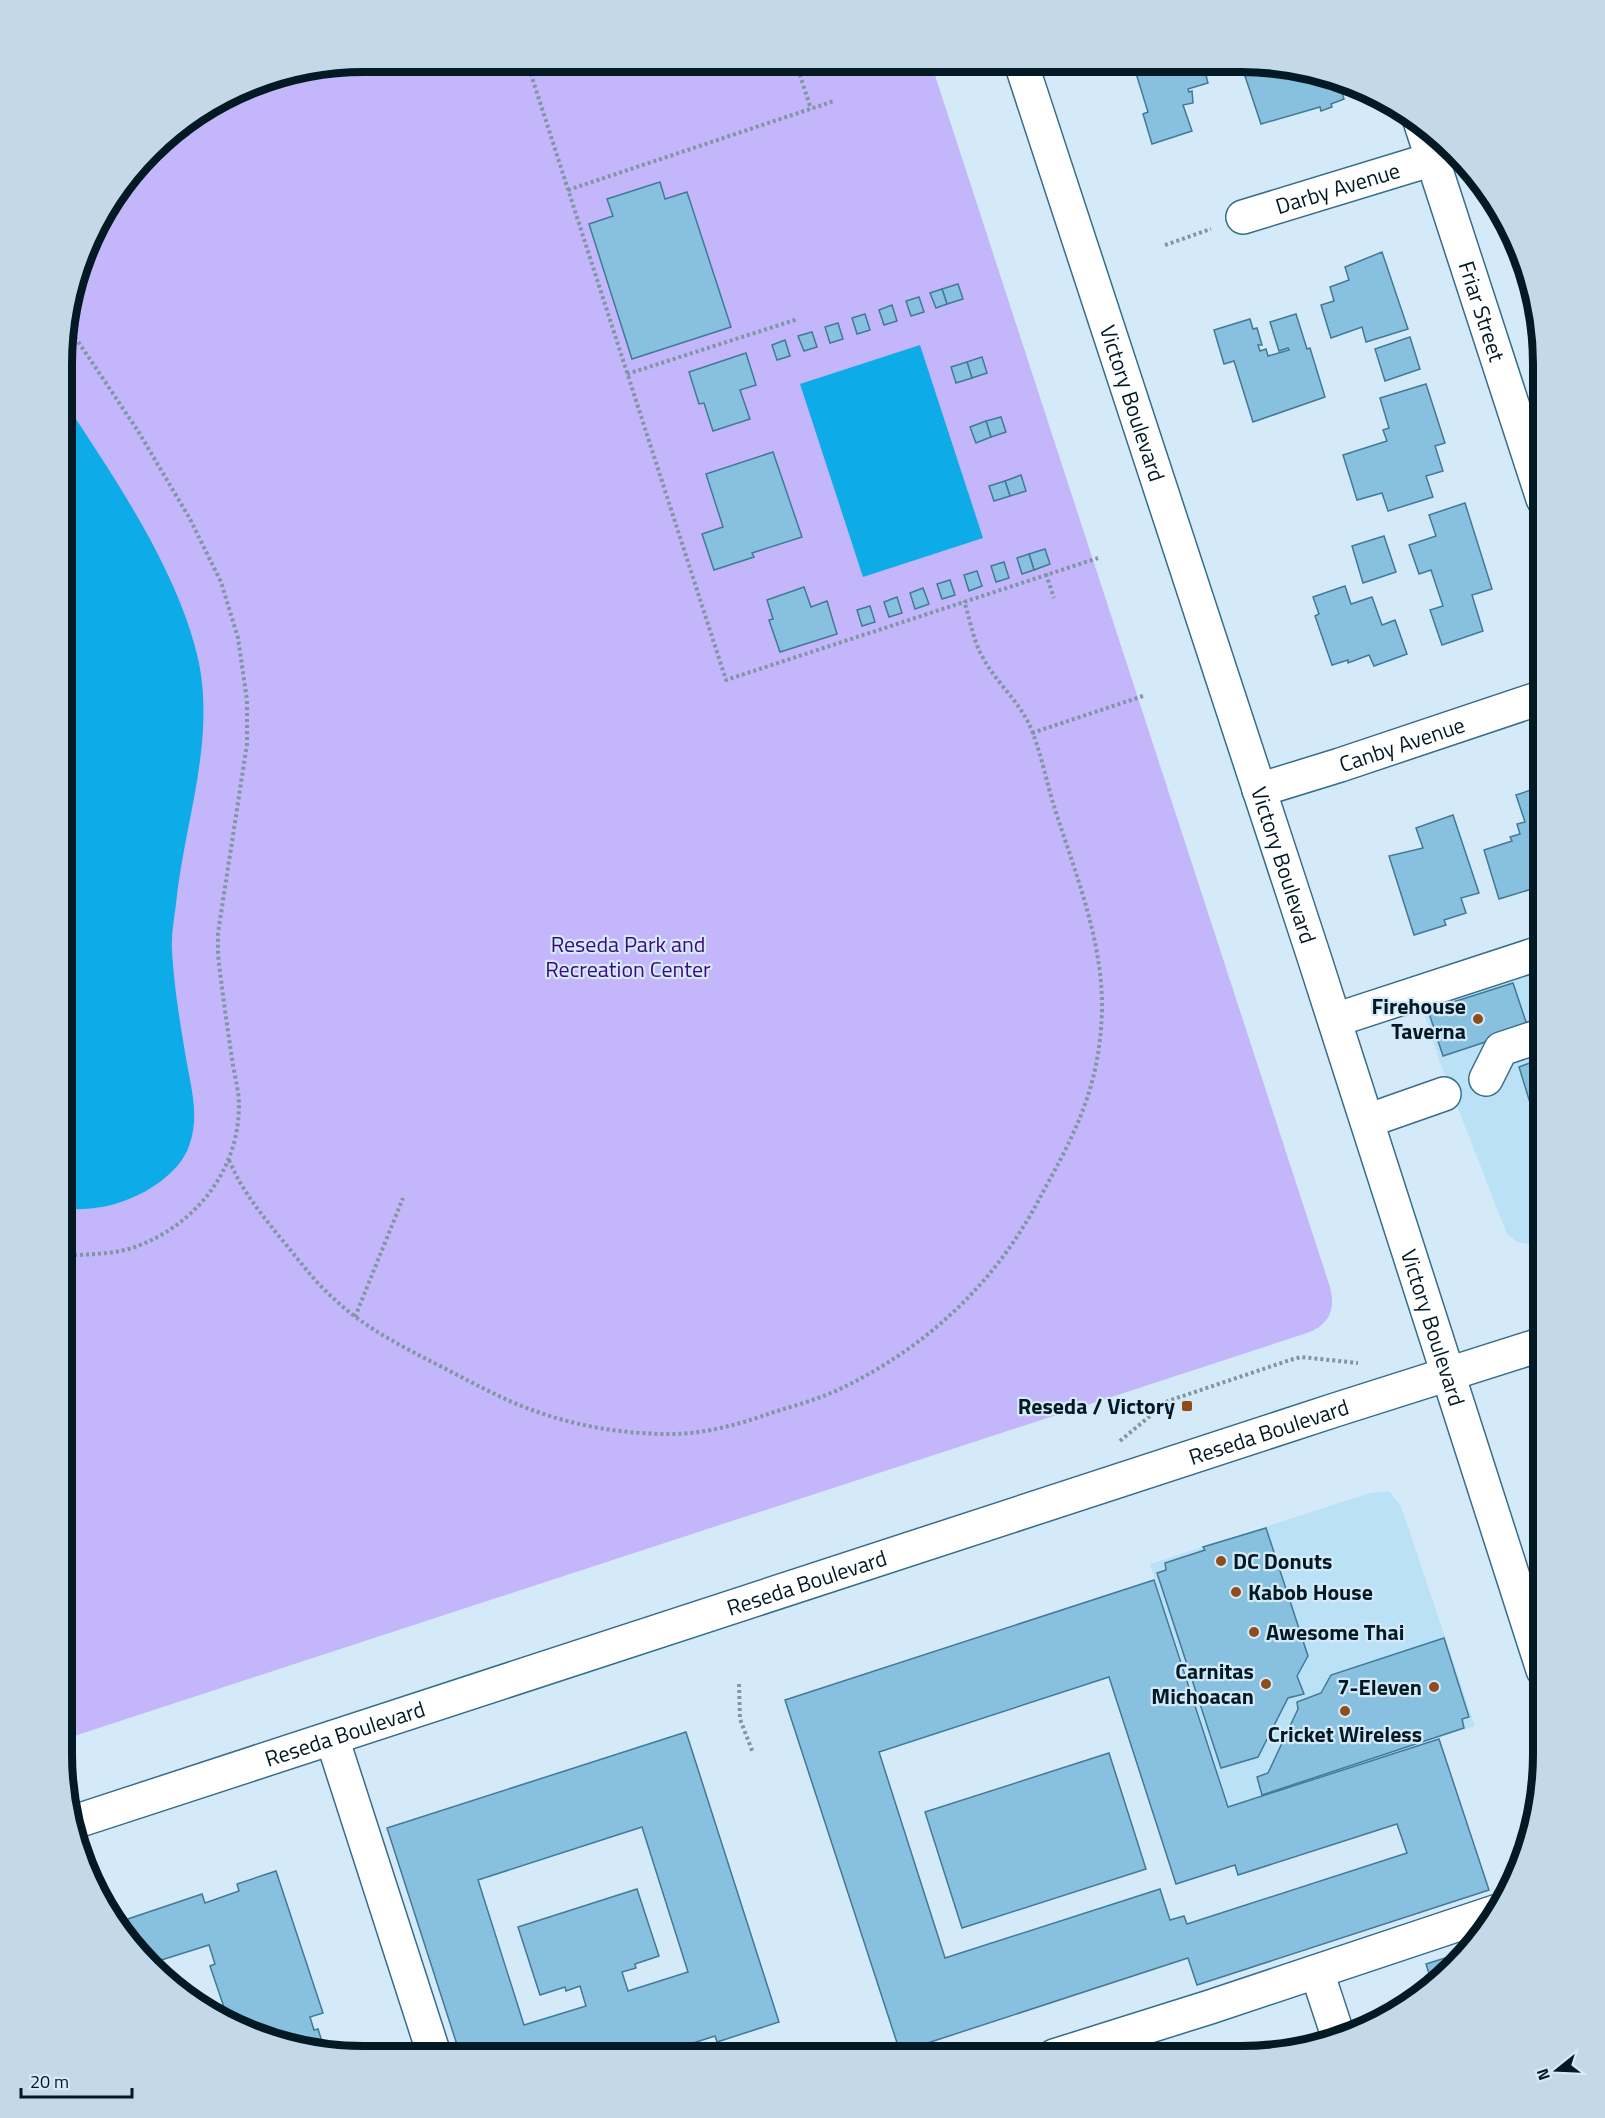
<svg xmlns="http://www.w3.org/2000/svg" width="1605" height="2118" font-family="'Titillium Web',sans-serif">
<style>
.built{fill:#bbe1f7}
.green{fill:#c4b6fa}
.water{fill:#0eabe9}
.building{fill:#88c0e0;stroke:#427997;stroke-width:1.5;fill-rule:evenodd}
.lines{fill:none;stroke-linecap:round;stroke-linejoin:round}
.minor-casing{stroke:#366d8a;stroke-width:36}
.major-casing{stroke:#366d8a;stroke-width:36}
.path{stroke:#7f96a3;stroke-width:4;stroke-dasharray:3 3;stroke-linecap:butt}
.minor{stroke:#fff;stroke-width:33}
.major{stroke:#fff;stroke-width:33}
.poi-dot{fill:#8f4d1b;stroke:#d4eaf8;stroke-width:2}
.labels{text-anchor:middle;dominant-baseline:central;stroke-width:4.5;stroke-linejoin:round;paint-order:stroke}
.street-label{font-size:22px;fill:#031a25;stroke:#d4eaf8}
.park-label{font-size:22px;fill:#3e0681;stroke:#d4eaf8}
.poi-label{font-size:22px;font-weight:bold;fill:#031a25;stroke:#d4eaf8;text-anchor:end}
.rim{fill:none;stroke:#031a25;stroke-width:8}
</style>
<rect width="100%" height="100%" fill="#d4eaf8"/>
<g class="built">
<path d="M1543 965V1239L1529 1244 1517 1242 1507 1234 1440 1062 1422 1007Z"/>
<path d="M1389 1491 1401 1506 1475 1726 1229 1806 1150 1564 1370 1493Z"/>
</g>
<path class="green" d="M364 62 931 63 1330 1287C1336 1310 1329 1325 1307 1333L62 1740 64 324 102 213 165 136 267 78Z"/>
<g class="water">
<path d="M920 345 983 538 863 577 800 384Z"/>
<path d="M64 401C114 477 180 573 199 663 215 744 184 824 176 904 174 919 171 936 172 951 174 987 180 1023 186 1058 191 1088 200 1116 189 1146 180 1173 145 1195 118 1203 101 1209 81 1209 63 1210Z"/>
</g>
<g class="building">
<path d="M1155 64H1216L1219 72 1206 76 1208 83 1188 89 1189 92 1192 91 1193 103 1183 105 1192 131 1152 144 1143 114 1148 112 1135 70Z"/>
<path d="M1241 64H1281L1338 80 1344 99 1331 104 1332 107 1321 111 1320 107 1261 124Z"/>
<path d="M660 182 665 199 687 192 731 327 632 359 589 224 613 216 607 199Z"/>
<path d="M1382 252 1408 329 1366 342 1362 327 1331 338 1321 305 1334 301 1330 287 1349 280 1345 267Z"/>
<path d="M958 284 963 299 947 304 942 289Z"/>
<path d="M942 289 947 304 936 308 930 293Z"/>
<path d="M919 297 924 312 911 316 906 301Z"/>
<path d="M892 305 897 321 884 325 879 310Z"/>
<path d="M865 314 870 330 857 334 852 318Z"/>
<path d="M1296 314 1307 349 1310 348 1325 397 1253 422 1234 361 1224 364 1214 330 1250 319 1253 329 1257 328 1262 345H1258L1260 351 1266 349 1268 356 1289 350 1288 348 1279 351 1270 322Z"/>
<path d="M838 323 843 339 830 343 825 327Z"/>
<path d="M812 332 817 347 804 351 798 336Z"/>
<path d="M1410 337 1420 369 1385 381 1375 349Z"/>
<path d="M785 340 790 356 777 360 772 345Z"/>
<path d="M746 353 756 385 740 390 750 419 713 431 704 403 699 404 689 372Z"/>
<path d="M982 357 987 373 972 378 967 362Z"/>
<path d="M967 362 972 378 956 383 951 367Z"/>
<path d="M1426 384 1445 443 1435 446 1443 471 1426 476 1433 497 1388 511 1382 493 1357 500 1343 455 1387 441 1383 430 1389 428 1380 398Z"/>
<path d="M1001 417 1006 432 991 437 986 421Z"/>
<path d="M986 421 991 437 976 443 970 427Z"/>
<path d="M773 452 802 537 752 553 754 557 714 570 702 534 723 527 706 474Z"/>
<path d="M1021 475 1026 491 1010 496 1005 481Z"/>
<path d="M1005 481 1010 496 994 501 989 486Z"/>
<path d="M1465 503 1492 589 1472 595 1483 631 1442 645 1430 610 1443 606 1431 570 1419 574 1409 545 1436 536 1429 515Z"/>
<path d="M1384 536 1396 572 1363 583 1352 546Z"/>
<path d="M1045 549 1050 564 1034 570 1029 554Z"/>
<path d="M1029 554 1034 570 1022 574 1017 558Z"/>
<path d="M1004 562 1009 578 996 582 991 566Z"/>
<path d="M977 571 982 586 969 591 964 575Z"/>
<path d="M950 580 955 595 942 599 937 584Z"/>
<path d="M1345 586 1351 604 1372 597 1382 625 1395 620 1407 654 1374 666 1369 655 1348 663V660L1332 665 1315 616 1319 614 1313 597Z"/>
<path d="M804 587 811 607 827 601 837 634 780 652 769 620 773 619 767 600Z"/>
<path d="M923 588 929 604 915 609 910 593Z"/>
<path d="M897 597 902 613 889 617 884 602Z"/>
<path d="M870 606 875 622 862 626 857 610Z"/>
<path d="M1543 786V897L1538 899 1535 888 1499 899 1484 850 1512 841 1510 837 1520 834 1517 824 1525 822 1516 795Z"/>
<path d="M1453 815 1479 893 1461 898 1466 913 1444 920 1446 925 1414 935 1389 856 1423 848 1416 828Z"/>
<path d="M1513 983 1528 1028 1443 1056 1428 1010Z"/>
<path d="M1543 1043V1102L1531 1106 1519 1067 1538 1060 1534 1046Z"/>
<path d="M1266 1528 1308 1656 1297 1676 1304 1694 1288 1698 1258 1757 1221 1768 1157 1573 1166 1570 1165 1563 1205 1550 1203 1547Z"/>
<path d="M1154 1580 1228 1807 1439 1739 1489 1890 1197 1985 1188 1958 900 2052 785 1700ZM1109 1677 1176 1884 1235 1865 1238 1875 1397 1824 1407 1853 1187 1924 1184 1916 1170 1920 1160 1889 945 1958 879 1752Z"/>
<path d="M1444 1638 1469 1717 1462 1719 1464 1728 1262 1795 1257 1777 1268 1773 1298 1709 1297 1702 1321 1693 1331 1675Z"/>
<path d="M686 1732 779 2022 717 2042 715 2036 656 2055 460 2054 387 1828ZM642 1827 688 1972 628 1991 622 1972 636 1968 635 1964 659 1956 637 1889 518 1927 540 1995 565 1987 566 1991 580 1986 586 2006 524 2025 478 1880Z"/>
<path d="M1109 1753 1146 1869 962 1928 925 1812Z"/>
<path d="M276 1871 323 2013 310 2017 314 2030 318 2029 326 2054 267 2040 229 2022 210 1966 215 1964 209 1945 155 1962 159 1973 137 1954 116 1923 202 1894 205 1903 239 1891 237 1884Z"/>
<path d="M1467 1951 1441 1981 1433 1986 1426 1964Z"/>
</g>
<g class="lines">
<defs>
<g id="minor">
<path id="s1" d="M1420 121 1543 499"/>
<path id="s2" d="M1243 217 1433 159"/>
<path id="s3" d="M1259 790 1340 765 1543 697"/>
<path d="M1335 1020 1543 952"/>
<path d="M1486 1079 1501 1049 1543 1035"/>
<path d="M1367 1121 1444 1094"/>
<path d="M332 1738 434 2054"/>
<path d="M1317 1972 1339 2039"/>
<path d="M1054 2056 1210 2007 1498 1911"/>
</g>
<g id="major">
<path id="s4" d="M1021 63 1314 957 1543 1670"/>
<path id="s5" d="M71 1823 1335 1410 1543 1344"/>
</g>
</defs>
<use href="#minor" class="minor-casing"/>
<use href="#major" class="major-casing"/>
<g class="path">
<path d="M527 62 726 680 1098 558"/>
<path d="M796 63 811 109"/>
<path d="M568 190 834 101"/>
<path d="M1165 245 1211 229"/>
<path d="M627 374 798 319"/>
<path d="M1046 574 1054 598"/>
<path d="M1032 733 1143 696"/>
<path d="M229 1160C241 1189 259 1211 278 1235 296 1256 312 1279 332 1297 362 1326 399 1345 436 1364 468 1380 499 1398 532 1410 575 1426 623 1434 670 1434 706 1434 740 1424 774 1412 797 1405 822 1398 844 1387 918 1351 982 1295 1025 1224 1034 1210 1041 1195 1049 1181 1081 1122 1100 1079 1102 1010 1103 939 1074 870 1053 803 1046 779 1039 745 1029 724 1017 699 994 680 982 656 973 640 970 619 964 601"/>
<path d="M62 1256C87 1254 112 1255 135 1247 196 1225 239 1170 239 1105 239 1090 234 1074 232 1059 227 1025 222 990 218 955V933L247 744V700L238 638 221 582 190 519 138 431 65 322"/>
<path d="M355 1317 403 1198"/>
<path d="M1120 1441 1168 1401 1290 1360 1301 1357 1358 1363"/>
<path d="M739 1684 740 1719 753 1753"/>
</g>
<use href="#minor" class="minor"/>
<use href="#major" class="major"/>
</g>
<g class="poi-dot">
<circle cx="1478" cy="1019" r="6"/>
<rect x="1181" y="1400" width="12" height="12" rx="3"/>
<circle cx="1221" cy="1561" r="6"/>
<circle cx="1236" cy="1592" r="6"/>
<circle cx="1254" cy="1632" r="6"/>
<circle cx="1266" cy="1684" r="6"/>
<circle cx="1434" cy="1687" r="6"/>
<circle cx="1345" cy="1711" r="6"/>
</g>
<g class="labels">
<g class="street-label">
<text stroke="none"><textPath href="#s2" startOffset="99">Darby Avenue</textPath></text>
<text stroke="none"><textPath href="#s1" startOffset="200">Friar Street</textPath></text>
<text stroke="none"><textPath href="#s4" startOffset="358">Victory Boulevard</textPath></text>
<text stroke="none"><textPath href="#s3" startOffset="150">Canby Avenue</textPath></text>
<text stroke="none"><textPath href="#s4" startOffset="844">Victory Boulevard</textPath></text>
<text stroke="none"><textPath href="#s4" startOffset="1330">Victory Boulevard</textPath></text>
<text stroke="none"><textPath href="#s5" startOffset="1260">Reseda Boulevard</textPath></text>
<text stroke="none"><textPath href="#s5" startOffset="774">Reseda Boulevard</textPath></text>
<text stroke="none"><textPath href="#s5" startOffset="288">Reseda Boulevard</textPath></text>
</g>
<g class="park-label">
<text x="628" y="944">Reseda Park and<tspan x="628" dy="25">Recreation Center</tspan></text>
</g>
<g class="poi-label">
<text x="1466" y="1006">Firehouse<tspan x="1466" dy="25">Taverna</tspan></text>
<text x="1175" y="1406">Reseda / Victory</text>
<text x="1233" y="1561" text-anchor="start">DC Donuts</text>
<text x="1248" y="1592" text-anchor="start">Kabob House</text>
<text x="1266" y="1632" text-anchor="start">Awesome Thai</text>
<text x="1254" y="1671">Carnitas<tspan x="1254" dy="25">Michoacan</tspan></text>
<text x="1422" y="1687">7-Eleven</text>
<text x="1345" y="1734" text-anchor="middle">Cricket Wireless</text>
</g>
</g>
<path d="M0 0H1605V2118H0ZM364 72H1241A292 292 0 0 1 1533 364V1754A292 292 0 0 1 1241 2046H364A292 292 0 0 1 72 1754V364A292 292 0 0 1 364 72Z" fill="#c3d9e7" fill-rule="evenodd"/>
<path class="rim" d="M364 72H1241A292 292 0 0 1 1533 364V1754A292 292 0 0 1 1241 2046H364A292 292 0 0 1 72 1754V364A292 292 0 0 1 364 72Z"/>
<g transform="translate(1557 2070) rotate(252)" stroke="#d4eaf8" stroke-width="4.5" paint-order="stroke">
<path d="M0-4.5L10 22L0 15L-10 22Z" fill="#031a25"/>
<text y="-9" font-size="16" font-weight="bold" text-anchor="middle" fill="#031a25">N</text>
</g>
<path d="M21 2088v9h111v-9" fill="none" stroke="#031a25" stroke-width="3"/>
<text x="30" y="2088" font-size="18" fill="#031a25" stroke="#d4eaf8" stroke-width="4.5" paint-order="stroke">20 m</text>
</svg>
